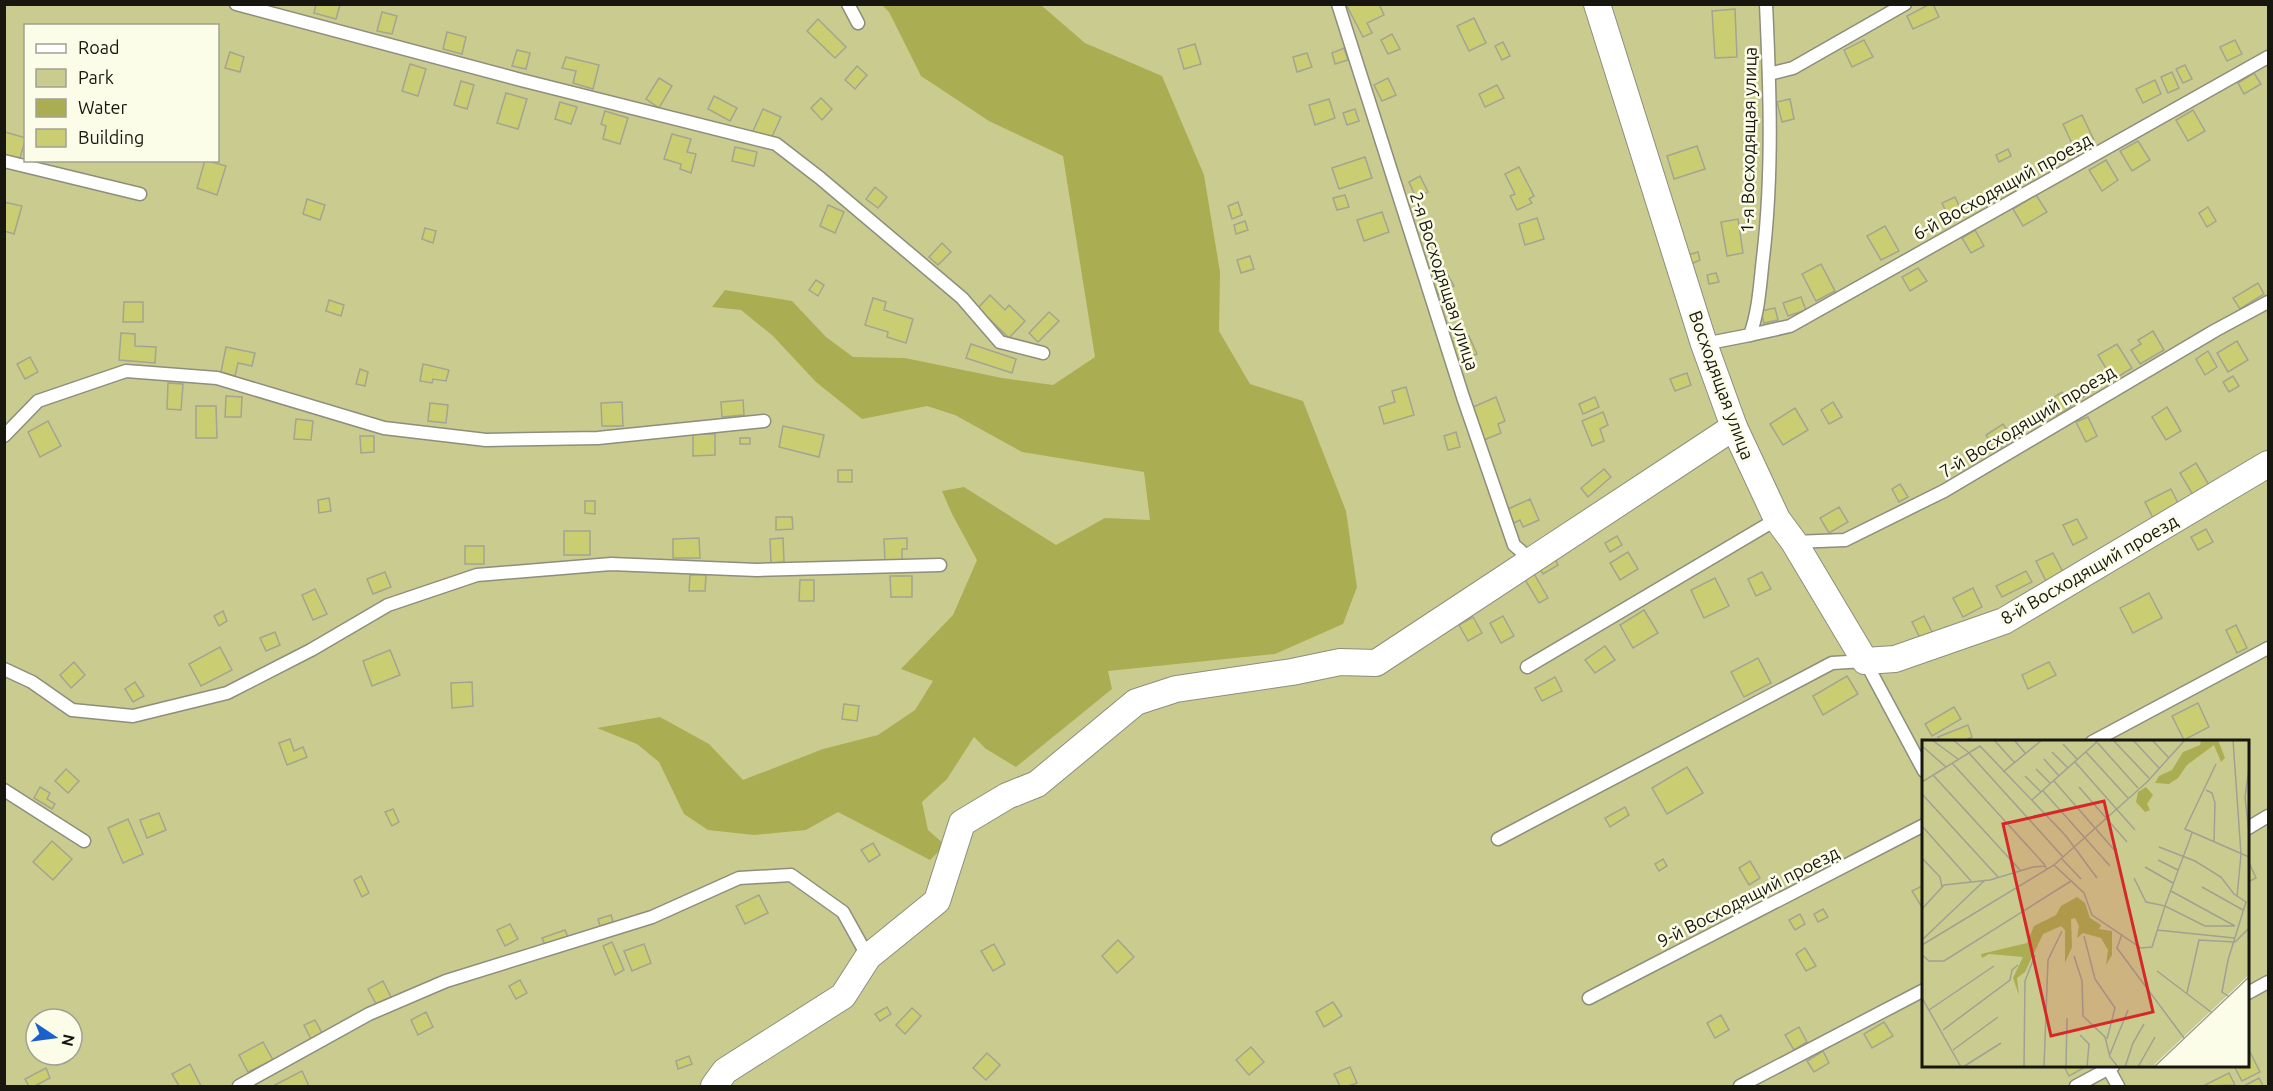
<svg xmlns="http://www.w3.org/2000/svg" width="2273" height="1091" font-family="Ubuntu,sans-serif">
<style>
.green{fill:#cacc8f;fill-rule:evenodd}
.water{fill:#abad52}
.building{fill:#cbcd72;stroke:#a3a492;stroke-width:1.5}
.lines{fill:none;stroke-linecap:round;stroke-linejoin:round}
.service-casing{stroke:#8d8e7c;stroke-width:15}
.minor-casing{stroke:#8d8e7c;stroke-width:28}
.service{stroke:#fff;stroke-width:12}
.minor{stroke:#fff;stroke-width:26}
.labels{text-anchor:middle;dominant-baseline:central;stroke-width:5;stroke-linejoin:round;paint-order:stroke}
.street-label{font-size:18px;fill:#171710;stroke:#fcfde9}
.inset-road{fill:none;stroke:#a0a192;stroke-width:1.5}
.view{fill:#d62828;fill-opacity:0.15;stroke:#d62828;stroke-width:3}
.inset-edge{fill:none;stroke:#171710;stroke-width:3}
</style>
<rect width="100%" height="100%" fill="#fcfde9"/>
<path class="green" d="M5 5H2268V1086H5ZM26 26H218V160H26ZM1924 742H2248V1066H1924ZM36 1019H72V1055H36Z"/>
<path class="water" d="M882 5H1041L1085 43 1162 76 1204 175 1220 272 1219 331 1250 384 1303 401 1346 511 1357 587 1343 624 1275 654 1108 671 1112 689 1016 767 986 749 974 737 947 779 922 802 928 830 945 845 930 860 838 812 806 830 754 835 708 830 684 814 659 762 637 744 597 728 660 717 709 744 743 780 823 749 878 735 915 710 933 681 901 669 953 615 977 560 952 514 942 491 964 487 1056 545 1105 518 1150 520 1144 472 1022 452 955 415 927 406 862 419 816 382 773 336 741 310 712 307 725 290 792 301 826 337 853 357 905 358 1002 378 1053 385 1095 357 1063 156 989 121 921 76 889 12Z"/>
<g class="building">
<path d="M316 4 340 5 336 19 314 13Z"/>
<path d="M1350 4H1379L1384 15 1367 23 1372 33 1363 37 1347 6Z"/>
<path d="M1930 4H1933L1939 17 1913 29 1907 16Z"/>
<path d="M1735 9 1737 57 1715 58 1712 11Z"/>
<path d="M382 12 397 16 392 34 377 31Z"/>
<path d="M1474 18 1486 43 1469 51 1457 26Z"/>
<path d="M818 19 846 47 835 58 807 31Z"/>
<path d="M447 32 466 37 462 54 443 49Z"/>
<path d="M1392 34 1400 49 1388 54 1381 40Z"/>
<path d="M1864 40 1873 57 1852 67 1844 50Z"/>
<path d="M2235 40 2242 54 2227 61 2220 47Z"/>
<path d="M1503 42 1510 56 1502 60 1495 46Z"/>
<path d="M1195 44 1201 64 1184 69 1178 49Z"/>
<path d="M1344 48 1348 60 1335 64 1332 53Z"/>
<path d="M517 50 530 53 526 69 512 66Z"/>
<path d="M230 52 244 57 240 72 225 68Z"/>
<path d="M1307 53 1312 67 1297 72 1293 57Z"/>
<path d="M566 57 599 65 593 89 573 83 576 71 562 68Z"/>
<path d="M410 64 426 69 418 96 402 91Z"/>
<path d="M2185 65 2192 79 2183 83 2176 69Z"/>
<path d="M857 66 867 75 855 89 845 80Z"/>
<path d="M2172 72 2179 88 2168 93 2161 77Z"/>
<path d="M2254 73 2261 84 2244 94 2238 83Z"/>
<path d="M659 78 672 86 659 108 646 99Z"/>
<path d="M1388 78 1396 95 1382 101 1374 85Z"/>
<path d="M2155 80 2161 94 2143 103 2136 89Z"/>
<path d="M461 81 474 85 467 109 454 105Z"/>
<path d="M1497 85 1504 98 1485 107 1479 94Z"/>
<path d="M506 93 527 99 518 129 497 123Z"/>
<path d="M714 96 737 108 730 121 708 109Z"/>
<path d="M821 98 832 109 822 120 811 108Z"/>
<path d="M1329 99 1335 118 1315 125 1309 105Z"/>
<path d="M1790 99 1794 119 1782 122 1777 102Z"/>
<path d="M560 102 577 107 571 124 555 119Z"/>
<path d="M763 109 781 117 771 139 753 131Z"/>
<path d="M1355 109 1359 121 1347 125 1343 113Z"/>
<path d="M2193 110 2205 131 2188 141 2176 120Z"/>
<path d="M605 111 628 118 620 144 603 139 606 126 601 124Z"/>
<path d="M2082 115 2094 140 2075 150 2063 124Z"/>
<path d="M5 132 26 138 19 161 4 157Z"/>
<path d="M672 134 691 139 687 152 696 154 691 173 680 169 681 164 664 159Z"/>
<path d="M2138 141 2150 160 2132 171 2120 151Z"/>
<path d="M1697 146 1705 169 1674 179 1667 156Z"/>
<path d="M735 147 757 152 754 166 732 161Z"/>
<path d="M2008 149 2011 156 1999 162 1996 155Z"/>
<path d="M1365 157 1372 178 1339 189 1332 168Z"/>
<path d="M205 160 226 166 217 195 197 188Z"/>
<path d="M2106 160 2118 180 2102 191 2089 170Z"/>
<path d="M1519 167 1534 196 1529 199 1532 203 1517 210 1510 196 1515 194 1505 174Z"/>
<path d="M1420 176 1428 192 1416 198 1409 182Z"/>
<path d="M875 187 887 197 878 208 866 199Z"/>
<path d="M1345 195 1349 207 1337 210 1333 198Z"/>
<path d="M2036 195 2047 212 2023 226 2013 209Z"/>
<path d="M1955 197 1963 214 1950 220 1942 203Z"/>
<path d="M307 199 325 205 320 220 303 214Z"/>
<path d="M4 202 22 206 14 234 4 231Z"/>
<path d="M1238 202 1242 215 1232 219 1228 206Z"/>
<path d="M828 205 844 212 835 233 820 226Z"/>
<path d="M2208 207 2216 221 2207 227 2199 213Z"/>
<path d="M1382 212 1389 232 1364 241 1357 220Z"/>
<path d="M1537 218 1544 239 1525 245 1519 224Z"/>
<path d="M1738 219 1743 253 1727 256 1721 222Z"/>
<path d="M1245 221 1248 230 1236 234 1234 225Z"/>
<path d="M1885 226 1899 251 1881 260 1867 236Z"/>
<path d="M425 228 436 231 433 243 422 239Z"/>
<path d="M1975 230 1984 246 1971 253 1962 238Z"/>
<path d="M942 243 951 252 938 265 929 257Z"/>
<path d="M1698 252 1700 260 1691 264 1688 255Z"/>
<path d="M1250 256 1254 269 1241 273 1237 260Z"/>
<path d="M1821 264 1835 291 1816 301 1802 274Z"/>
<path d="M1443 266 1454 286 1439 295 1427 275Z"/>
<path d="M1918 268 1927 281 1910 291 1902 277Z"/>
<path d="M1716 273 1719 282 1709 284 1707 275Z"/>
<path d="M816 280 824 285 818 296 809 290Z"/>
<path d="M2258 283 2264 294 2240 309 2233 298Z"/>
<path d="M990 295 1005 310 1009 305 1025 321 1009 338 978 308Z"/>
<path d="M1801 297 1806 310 1788 316 1783 303Z"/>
<path d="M873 298 886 302 884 310 913 319 906 343 887 337 888 332 865 325Z"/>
<path d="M329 300 344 305 341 316 326 311Z"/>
<path d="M124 302H143V322H123Z"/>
<path d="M1775 308 1778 320 1764 323 1761 311Z"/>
<path d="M1049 312 1059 321 1038 342 1029 333Z"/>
<path d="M2153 331 2164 350 2140 364 2131 350 2141 344 2138 340Z"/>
<path d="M121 333 135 334V346L156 347 155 363 119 360Z"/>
<path d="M1469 336 1477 354 1458 362 1450 343Z"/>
<path d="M2237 341 2248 360 2228 372 2217 353Z"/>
<path d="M971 344 1016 359 1012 373 966 358Z"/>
<path d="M2117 344 2132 368 2113 380 2098 355Z"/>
<path d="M226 347 255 353 252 366 238 363 235 376 221 372Z"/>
<path d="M2208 351 2217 367 2205 375 2196 359Z"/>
<path d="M30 357 38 372 25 379 17 364Z"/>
<path d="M423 364 449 370 446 381 433 379 432 383 420 381Z"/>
<path d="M360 369 368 372 365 386 356 384Z"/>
<path d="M1687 373 1691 385 1675 391 1670 379Z"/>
<path d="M2233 376 2239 386 2229 392 2223 382Z"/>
<path d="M168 383 183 384 181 410 167 409Z"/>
<path d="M1406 387 1414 415 1384 424 1379 407 1395 402 1392 391Z"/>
<path d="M2082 388 2086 395 2076 402 2071 394Z"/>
<path d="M2062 392 2071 407 2057 416 2048 401Z"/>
<path d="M226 396 242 397 241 417H225Z"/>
<path d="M1496 397 1505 421 1498 424 1501 433 1484 440 1471 408Z"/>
<path d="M1595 397 1599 407 1583 414 1579 404Z"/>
<path d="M743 400 744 415 722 417 721 402Z"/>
<path d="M622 402 623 426H602L601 403Z"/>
<path d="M1833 402 1842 417 1829 424 1821 410Z"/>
<path d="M430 403 448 405 446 423 428 421Z"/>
<path d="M196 406H216L217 438H196Z"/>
<path d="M2167 407 2181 431 2166 440 2152 417Z"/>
<path d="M1795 408 1808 430 1783 445 1770 424Z"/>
<path d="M1603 412 1608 425 1600 429 1604 441 1592 446 1582 421Z"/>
<path d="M2088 417 2097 436 2086 442 2076 422Z"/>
<path d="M296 419 313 421 311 440 294 439Z"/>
<path d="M48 421 61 446 40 457 28 432Z"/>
<path d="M2003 424 2013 440 1995 451 1986 435Z"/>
<path d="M783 426 824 435 819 457 779 447Z"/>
<path d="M1456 432 1460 447 1448 450 1444 436Z"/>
<path d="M693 434H715V455L693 456Z"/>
<path d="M360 436H374V452L361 453Z"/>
<rect x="740" y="438" width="10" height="6"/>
<path d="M2196 463 2209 485 2193 495 2180 473Z"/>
<path d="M1604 469 1611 477 1588 497 1581 488Z"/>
<rect x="838" y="470" width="14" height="12"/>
<path d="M1900 484 1908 497 1899 502 1892 489Z"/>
<path d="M2171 489 2179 505 2153 518 2145 502Z"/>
<path d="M329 498 331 511 319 513 318 500Z"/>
<path d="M1530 499 1539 520 1523 527 1520 520 1514 523 1508 509Z"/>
<path d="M585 501H595V514L585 513Z"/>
<path d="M1839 507 1848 522 1829 533 1820 518Z"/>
<path d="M776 517H792L793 529 776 530Z"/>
<path d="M2077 519 2087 538 2073 545 2063 525Z"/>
<path d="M2206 529 2213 542 2198 550 2191 537Z"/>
<rect x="564" y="531" width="26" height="24"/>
<path d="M1617 536 1622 545 1610 552 1605 543Z"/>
<path d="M699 538 700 558H673V539Z"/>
<path d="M783 538 784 562 771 563 770 539Z"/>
<path d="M907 538V549H902V561L885 562 884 539Z"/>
<rect x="465" y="546" width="19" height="18"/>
<path d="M1628 552 1638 569 1620 580 1610 563Z"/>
<path d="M2053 553 2064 574 2047 583 2036 561Z"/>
<path d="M1554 556 1558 565 1543 574 1538 566Z"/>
<path d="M2026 571 2032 582 2002 597 1996 586Z"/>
<path d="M385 572 391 587 373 594 367 579Z"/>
<path d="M1533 572 1548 598 1539 603 1524 578Z"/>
<path d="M1762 572 1771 589 1756 596 1748 579Z"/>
<path d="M690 575H706L705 591H689Z"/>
<path d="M890 576H912V597H891Z"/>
<path d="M1715 578 1729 606 1704 618 1691 590Z"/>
<path d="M800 580H814V601H799Z"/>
<path d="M1973 588 1982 607 1963 617 1953 598Z"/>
<path d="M315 589 327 614 313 620 302 595Z"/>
<path d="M2149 593 2162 618 2133 633 2120 608Z"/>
<path d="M1644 610 1658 633 1633 648 1620 625Z"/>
<path d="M223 611 227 621 219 626 214 616Z"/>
<path d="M1503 616 1514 636 1501 643 1490 623Z"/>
<path d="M1924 616 1932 632 1920 638 1912 622Z"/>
<path d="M1473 617 1482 633 1468 641 1459 625Z"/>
<path d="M2236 625 2247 648 2237 653 2226 630Z"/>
<path d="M275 632 280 645 266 651 260 638Z"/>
<path d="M1605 646 1615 660 1595 673 1585 660Z"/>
<path d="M220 647 232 670 201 686 189 664Z"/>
<path d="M390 650 400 675 372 686 363 661Z"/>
<path d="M1758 658 1771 683 1744 697 1731 672Z"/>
<path d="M74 662 85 675 71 688 60 675Z"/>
<path d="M2049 662 2056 675 2028 689 2022 675Z"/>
<path d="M1847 676 1858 694 1823 715 1813 696Z"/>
<path d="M1555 677 1562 691 1542 701 1535 688Z"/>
<path d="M135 682 144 696 133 702 125 689Z"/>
<path d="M472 682 473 706 452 708 451 683Z"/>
<path d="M2198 703 2209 727 2184 740 2172 716Z"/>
<path d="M844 704 859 706 857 721 842 719Z"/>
<path d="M1954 707 1961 719 1932 736 1925 724Z"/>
<path d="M1968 725 1972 737 1961 742H1939L1938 737Z"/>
<path d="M290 739 294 751 303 747 307 757 287 765 279 743Z"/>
<path d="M1687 767 1703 793 1667 814 1652 788Z"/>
<path d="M66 769 79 781 68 793 55 781Z"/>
<path d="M40 787 50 793 47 799 55 804 52 809 34 798Z"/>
<path d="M1625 807 1629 815 1610 827 1605 818Z"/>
<path d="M393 809 399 822 392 826 385 812Z"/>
<path d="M159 813 166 830 147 838 140 820Z"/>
<path d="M128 819 143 854 123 863 108 828Z"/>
<path d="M52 841 72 859 53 880 33 862Z"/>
<path d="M873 843 880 855 869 862 861 850Z"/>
<path d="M1663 859 1667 866 1659 871 1655 864Z"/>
<path d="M2248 860 2256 878 2248 882Z"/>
<path d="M1750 861 1760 878 1749 885 1739 868Z"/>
<path d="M361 876 369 893 362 897 354 880Z"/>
<path d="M1924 885V909H1923L1912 891Z"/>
<path d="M759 895 768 913 745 924 736 906Z"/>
<path d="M1823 909 1828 917 1818 922 1814 914Z"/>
<path d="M1800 914 1805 924 1795 930 1789 920Z"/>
<path d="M611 915 613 922 600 926 598 919Z"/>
<path d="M510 924 518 939 505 946 497 930Z"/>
<path d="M565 930 568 937 545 945 542 938Z"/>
<path d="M1118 940 1134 957 1117 973 1102 956Z"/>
<path d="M612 942 624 970 615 975 603 946Z"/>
<path d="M644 944 651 963 632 971 624 951Z"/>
<path d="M994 944 1005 964 993 971 981 951Z"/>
<path d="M1805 948 1816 966 1806 971 1796 954Z"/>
<path d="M520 980 527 993 516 999 509 986Z"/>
<path d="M383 981 391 997 376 1004 368 989Z"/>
<path d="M1333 1002 1342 1016 1324 1027 1316 1012Z"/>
<path d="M887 1007 891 1014 880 1021 875 1014Z"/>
<path d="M912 1008 921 1016 905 1034 896 1025Z"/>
<path d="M426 1012 433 1027 418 1035 411 1020Z"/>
<path d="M1721 1015 1729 1030 1715 1038 1707 1023Z"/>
<path d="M315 1020 322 1033 311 1039 304 1025Z"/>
<path d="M1884 1022 1893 1036 1872 1048 1864 1034Z"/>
<path d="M1799 1027 1807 1042 1794 1050 1785 1035Z"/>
<path d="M263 1042 273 1060 248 1072 239 1055Z"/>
<path d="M1251 1047 1264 1062 1249 1075 1236 1060Z"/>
<path d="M1823 1051 1829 1063 1814 1072 1807 1061Z"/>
<path d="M2250 1052 2260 1072 2242 1081 2234 1066H2248V1053Z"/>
<path d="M987 1053 1000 1065 986 1080 973 1068Z"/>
<path d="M689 1056 692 1064 678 1069 676 1061Z"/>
<path d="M190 1064 201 1086H179L172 1074Z"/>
<path d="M2064 1066H2087L2069 1076Z"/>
<path d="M1350 1067 1357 1083 1348 1086H1340L1334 1074Z"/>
<path d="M46 1068 50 1078 35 1086H29L25 1079Z"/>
<path d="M302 1071 309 1086H273Z"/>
<path d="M2229 1073 2235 1085 2205 1086V1085Z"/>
<path d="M2259 1078 2263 1086H2244Z"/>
</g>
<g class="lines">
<defs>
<g id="service">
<path d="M236 4 521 80 776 144 820 178 962 298 1000 342 1043 353"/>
<path d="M848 4 858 23"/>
<path d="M1338 4 1463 397 1514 545 1531 560"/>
<path d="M1769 74 1793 68 1905 4"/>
<path d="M4 161 140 194"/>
<path d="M1750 335 1790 326 2268 57"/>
<path d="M1704 344 1750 335C1759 310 1760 284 1763 258 1773 174 1770 89 1766 4"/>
<path d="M4 436 38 401 126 371 217 378 384 428 486 440 598 438 764 421"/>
<path d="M1794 542 1845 540 1944 491 2216 330 2268 302"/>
<path d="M1527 667 1777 519"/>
<path d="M4 669 32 682 72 710 133 716 227 693 311 650 388 605 477 575 611 564 757 570 940 565"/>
<path d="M2092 742 2268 648"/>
<path d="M4 790 84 841"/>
<path d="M2248 828 2268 816"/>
<path d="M1498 839 1832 663 1865 661 1924 771"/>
<path d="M2248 993 2268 982"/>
<path d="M1589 998 1924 825"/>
<path d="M2107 1066 2118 1086"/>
<path d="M239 1086 369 1014 446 981 652 917 739 878 791 875 843 912 868 957"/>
<path d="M1740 1086 1924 990"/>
<path d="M2076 1086 2113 1066"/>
</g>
<g id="minor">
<path d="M1597 4 1704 344 1734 427 1777 519 1794 542 1865 661 1895 659 2004 621 2268 464"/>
<path d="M714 1086 725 1071 843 996 868 957 937 901 962 823 1007 796 1037 784 1136 702 1176 689 1292 672 1340 662 1376 663 1734 427"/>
</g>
</defs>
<use href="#service" class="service-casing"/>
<use href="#minor" class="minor-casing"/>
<use href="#service" class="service"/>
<use href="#minor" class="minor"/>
</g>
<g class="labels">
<g class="street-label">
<text transform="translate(1748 140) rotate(-89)">1-я Восходящая улица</text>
<text transform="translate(2002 186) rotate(-29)">6-й Восходящий проезд</text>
<text transform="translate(1445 281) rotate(72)">2-я Восходящая улица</text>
<text transform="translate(1722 385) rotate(70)">Восходящая улица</text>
<text transform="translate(2027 421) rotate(-31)">7-й Восходящий проезд</text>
<text transform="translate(2089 569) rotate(-30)">8-й Восходящий проезд</text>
<text transform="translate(1748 896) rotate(-27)">9-й Восходящий проезд</text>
</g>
</g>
<g transform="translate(1922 740)">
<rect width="327" height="327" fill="#fcfde9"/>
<path d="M0 0H327V235L230 327H0Z" fill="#cacc8f"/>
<path d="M279 0H296L303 18 299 22 292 5 265 25 256 38 247 44 233 43 237 36 250 30 261 12 278 5ZM224 47 231 55 225 64 228 70 223 72 214 62 216 52ZM155 157 163 163 168 178 179 185 177 189 190 191V215L184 225 186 210 179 198 161 193 155 198 157 186 153 178 149 179 150 207 143 223V190L139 186 121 194 103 232 95 238 97 255 91 238 101 217 67 214 60 218 59 214 105 203 112 186 134 175 139 166Z" fill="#abad52"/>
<path class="inset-road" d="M10 0 36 19M31 0 46 12M72 0 93 23M92 0 104 14M173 0 216 48M191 0 227 38M211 0 237 28M230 0 247 18M311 0 319 114 315 157M141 4 155 19M0 6 24 27M46 12 141 117M130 12 146 28M164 12 206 58M122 19 137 36M153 22 213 90M30 23 123 125M294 24 263 89 327 117M327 28 323 57 327 93M114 29 128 43M81 32 120 0M11 35 98 130M103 36 119 52M132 41 194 112M0 42 58 6 144 96 175 138M157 47 205 102M284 50 290 53 293 63 292 102M121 51 188 126M0 54 76 137M110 60 177 0M0 86 49 141M237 107 273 121 299 137 312 154 324 162 306 220 300 252 306 256M0 118 18 137 20 147M140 119 159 139M236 120 256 130M132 125 162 153 170 175 219 208 230 207 243 166 283 186H312M223 127 251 143M212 138 224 162 243 166 270 93M280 147 321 170M249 151 313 186M0 169 22 145 68 140 111 127 123 126 125 130M235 190 312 198M200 194 195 208 262 298M162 196 173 239 193 268 185 299M0 200 63 140M0 205 132 125 225 42 263 0M0 215 7 221H22L149 141M152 216 160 241 161 276 183 297 188 317 196 327M235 231 289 272M265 253 277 200 313 202 327 188M0 258 39 327M7 270 72 226M21 290 88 240 90 230 96 225M158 295 167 304 165 327M31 310 76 277M188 314 206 270M41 327 79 303M102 327 103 241 113 215M122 327 126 220 140 191M144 327 145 278M203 327 211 303 222 284M216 327 233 297M232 327 327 237"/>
<path class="view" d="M182 61 231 272 129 296 81 84Z"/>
<rect width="327" height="327" class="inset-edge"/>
</g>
<rect width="2273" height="1091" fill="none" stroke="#171710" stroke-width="12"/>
<rect x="24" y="24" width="195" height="138" fill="#fcfde9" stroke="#a0a192" stroke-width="1.5"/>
<rect x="36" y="44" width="30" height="9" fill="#ffffff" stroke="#a0a192" stroke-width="1.5"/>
<text x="78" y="54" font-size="18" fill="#171710">Road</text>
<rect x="36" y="69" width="30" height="18" fill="#cacc8f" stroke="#a0a192" stroke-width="1.5"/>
<text x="78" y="84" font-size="18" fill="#171710">Park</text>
<rect x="36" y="99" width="30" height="18" fill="#abad52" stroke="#a0a192" stroke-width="1.5"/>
<text x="78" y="114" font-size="18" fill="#171710">Water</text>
<rect x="36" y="129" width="30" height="18" fill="#cbcd72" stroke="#a0a192" stroke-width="1.5"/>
<text x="78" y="144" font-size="18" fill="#171710">Building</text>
<g transform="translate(54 1037) rotate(103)"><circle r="28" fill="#fcfde9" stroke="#a0a192" stroke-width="1.5"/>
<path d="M0-4.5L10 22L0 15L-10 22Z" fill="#1c60cc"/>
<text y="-9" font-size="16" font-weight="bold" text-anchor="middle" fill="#171710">N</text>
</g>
</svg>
